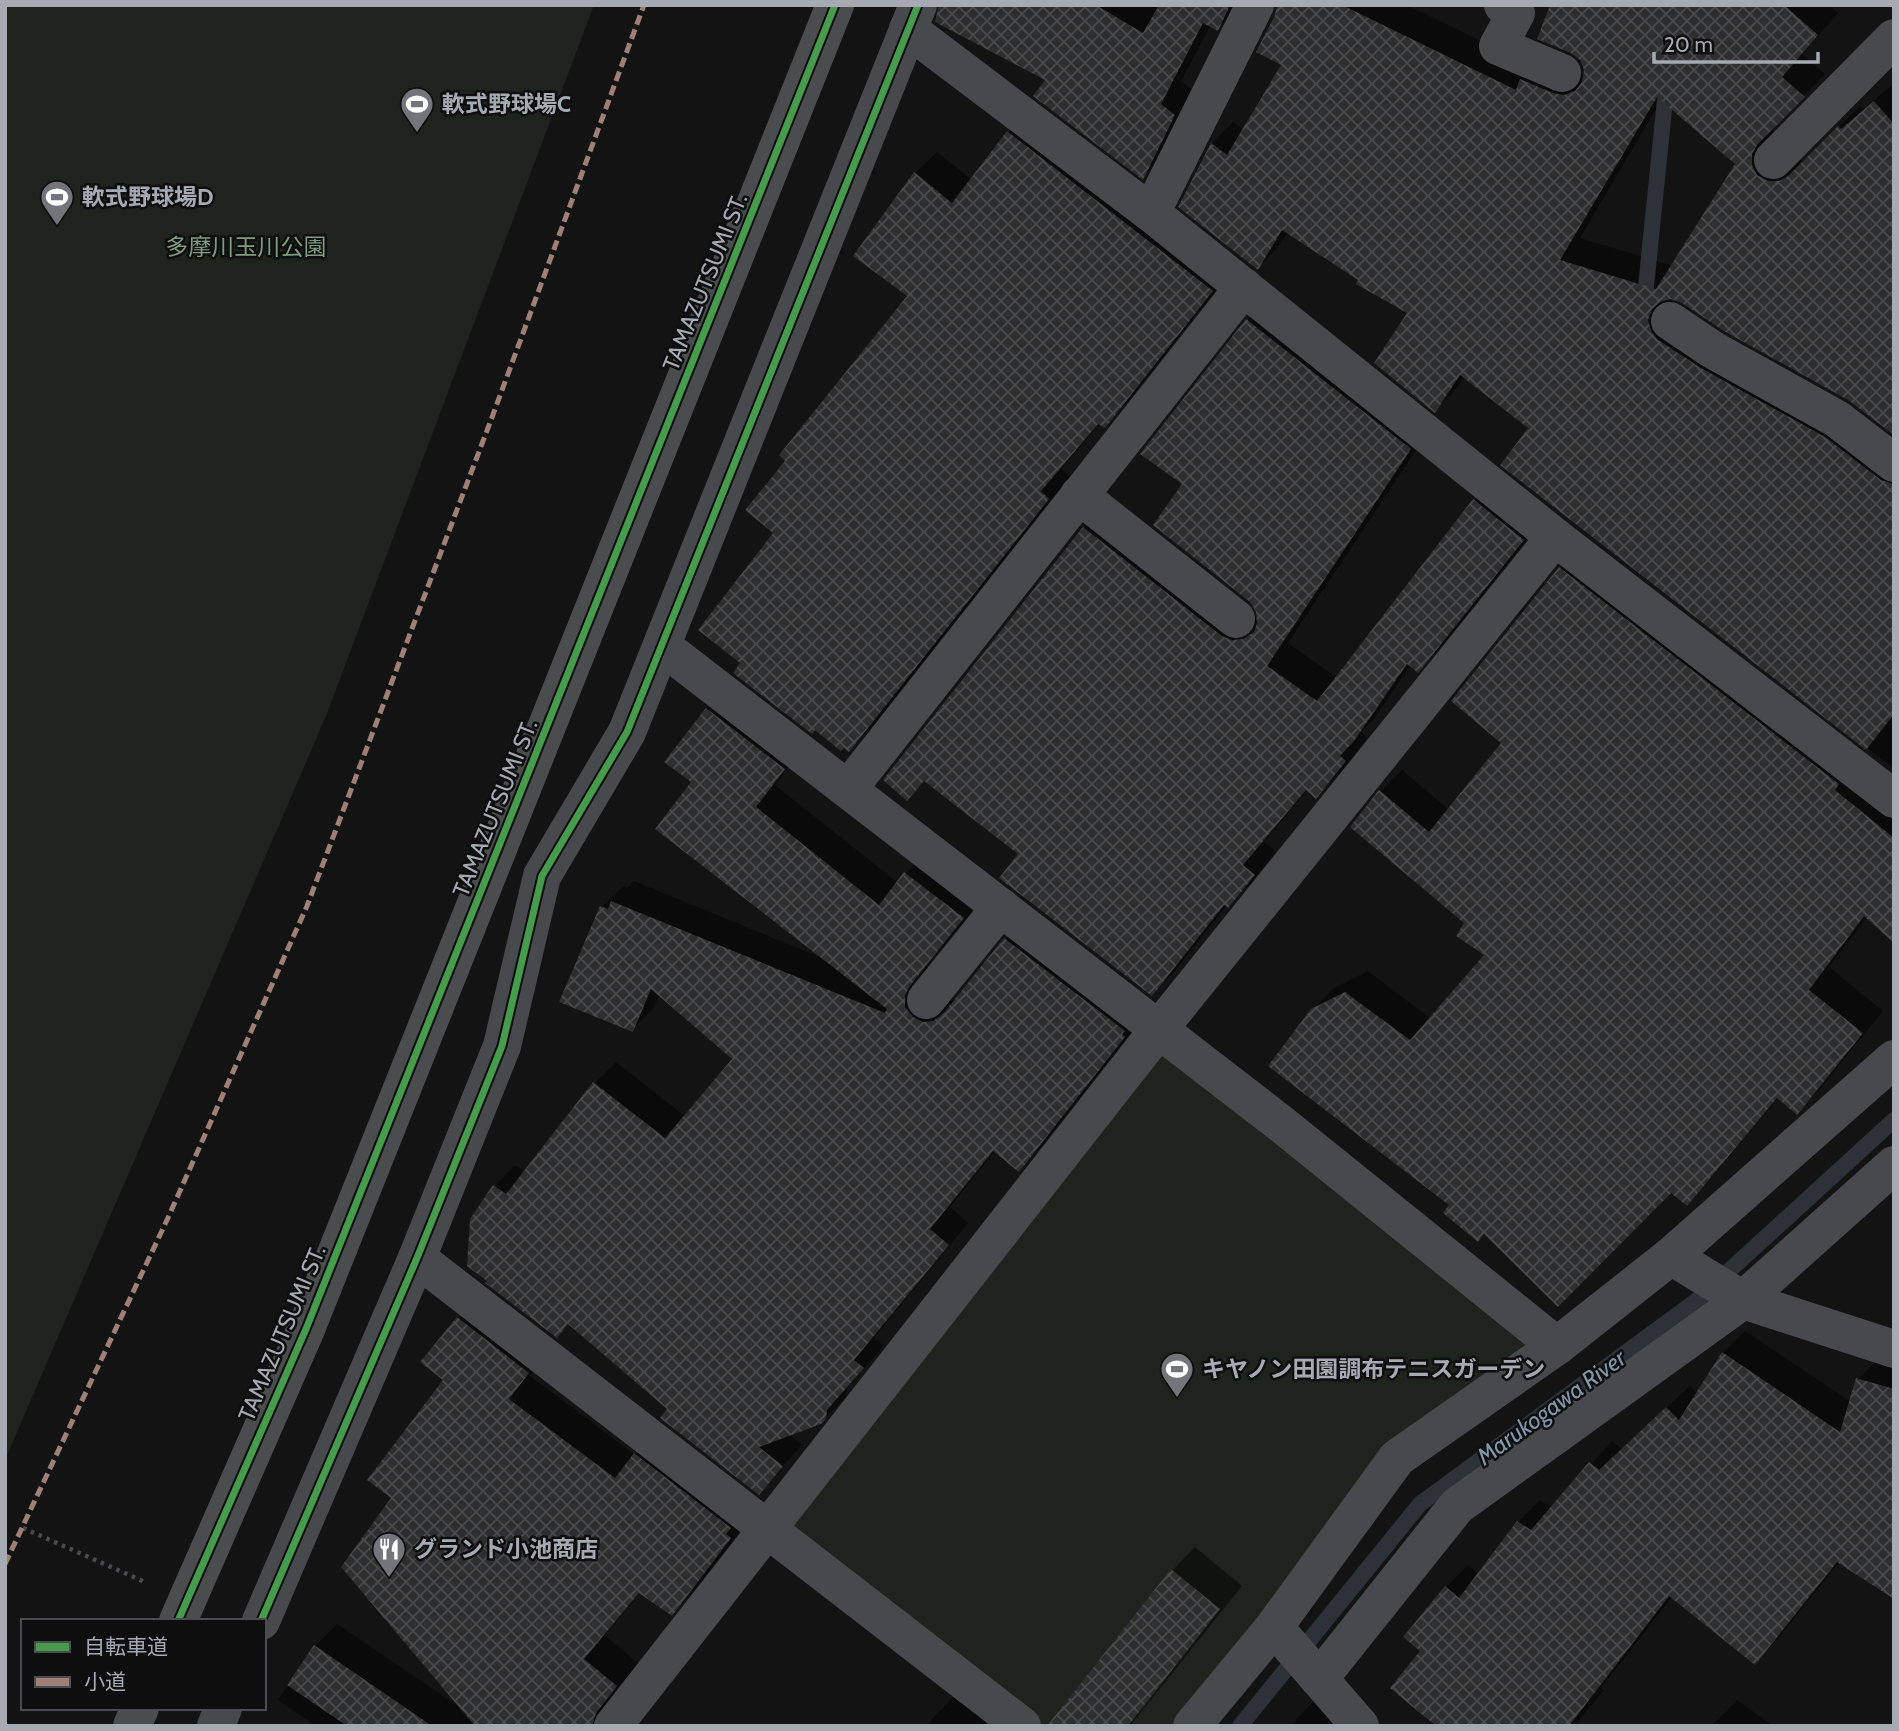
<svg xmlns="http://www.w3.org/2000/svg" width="1899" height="1731" font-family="Cabin,'Noto Sans JP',sans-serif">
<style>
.green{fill:#1e231e}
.shadow{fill:#0007;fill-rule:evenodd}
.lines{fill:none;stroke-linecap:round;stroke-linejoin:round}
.stream{stroke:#2c3238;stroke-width:16}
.building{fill:url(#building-cross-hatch);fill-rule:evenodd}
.path{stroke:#494b4d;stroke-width:4.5;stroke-dasharray:3.5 5;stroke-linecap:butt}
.minor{stroke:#48494c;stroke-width:38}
.major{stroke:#4b4c4e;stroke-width:38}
.quiet{stroke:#9e8076;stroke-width:5;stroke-dasharray:10 5;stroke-linecap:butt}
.cycleway-casing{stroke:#0e0e0f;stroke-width:11}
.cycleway{stroke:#469c4c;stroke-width:7}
.labels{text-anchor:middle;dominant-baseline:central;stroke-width:5;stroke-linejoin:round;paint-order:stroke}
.poi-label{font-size:23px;font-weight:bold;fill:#a6aab3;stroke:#0e0e0f;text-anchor:start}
.park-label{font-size:23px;fill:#7f9c80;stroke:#0e0e0f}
.street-label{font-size:23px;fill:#a6aab3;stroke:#0e0e0f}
.water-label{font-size:24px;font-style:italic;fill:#8097ab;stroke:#0e0e0f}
</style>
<defs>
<pattern id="building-cross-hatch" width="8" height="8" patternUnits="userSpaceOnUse" patternTransform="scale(1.75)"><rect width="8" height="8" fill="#2e2e2f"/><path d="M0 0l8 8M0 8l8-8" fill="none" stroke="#494a4b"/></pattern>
</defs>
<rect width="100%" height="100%" fill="#131314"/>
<g class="green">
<path d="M5 5H594L326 716 5 1460Z"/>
<path d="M1166 1044 1543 1342 1383 1455 1177 1726H1036L782 1541Z"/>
</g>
<g class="shadow">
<path d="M973 5H1240L1217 29 1211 25 1181 81 1196 93 1164 156 1143 177Z"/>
<path d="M1278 5H1407L1534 67 1585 74 1552 5H1829L1838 13 1802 54 1825 74 1779 121 1773 131V144L1790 160H1803L1811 155 1860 106 1864 109 1894 83V384L1669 297 1672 309 1894 469V769L1502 464 1531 428 1465 376 1456 389 1435 410 1409 313 1288 232 1279 246 1258 268 1181 206 1212 144 1233 122 1244 130 1283 65 1276 15ZM1662 99 1738 164 1673 266 1580 238Z"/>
<path d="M1030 111 1233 268 1126 404 1104 426 1100 423 1061 469 1070 476 871 728 849 750 743 663 776 533 788 460 909 296 915 173 937 152 972 180 1008 132Z"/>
<path d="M1270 298 1432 426 1288 643 1337 678 1474 501 1497 478 1545 517 1440 648 1417 671 1411 665 1376 716 1361 732 1367 738 1339 774 1316 796 1308 789 1264 842 1276 851 1250 884 1227 905 1174 972 1152 994 1021 854 926 780 907 799 885 780 1084 528 1106 505 1245 614 1259 618 1258 611 1185 483 1248 320Z"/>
<path d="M1581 547 1894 788V941L1868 916 1829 967 1883 1011 1818 1091 1797 1112 1779 1097 1708 1182 1687 1203 1671 1190 1485 1233 1452 1205 1312 1010 1334 988 1368 971 1431 1019 1487 955 1467 922 1352 826 1381 791 1402 770 1449 810 1504 743 1560 569Z"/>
<path d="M728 688 805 747 775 785 898 883 926 852 984 896 929 964 925 974 945 1001 956 1000 1006 939 1026 918 1145 1015 1040 1148 1019 1169 995 1151 950 1207 968 1223 874 1338 884 1346 848 1387 846 1396 842 1401 821 1423 789 1434 802 1445 759 1492 669 1409 569 1323 557 1336 495 1186 515 1165 525 1172 595 1083 616 1062 686 1117 735 1059 660 994 653 1009 632 1030 602 907 623 886 627 888 634 881 824 959 693 782 667 761 707 709Z"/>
<path d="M481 1296 550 1349 530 1376 635 1455 657 1432 752 1515 694 1591 671 1613 641 1592 605 1635 638 1663 618 1688 610 1708 632 1726H316L278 1700 315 1646 337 1624 461 1708 393 1497 445 1380 423 1362 459 1318Z"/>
<path d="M1745 1331 1851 1402 1858 1379 1880 1357 1894 1361V1597L1839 1562 1777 1640 1755 1662 1672 1597 1601 1688 1604 1690 1574 1726H1439L1422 1651 1405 1637 1446 1587 1468 1565 1479 1574 1518 1522 1540 1500 1552 1508 1612 1441 1622 1449 1690 1386 1697 1394 1723 1353Z"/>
<path d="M1195 1547 1242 1586 1130 1726H1095L1067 1703 1173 1570Z"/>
<path d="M965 1684 1012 1726H926Z"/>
<path d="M1737 1700 1773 1726H1711Z"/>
<path d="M1313 1702 1351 1726H1290Z"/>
</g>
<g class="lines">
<g class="stream">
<path d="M1644 306 1665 100 1669 85"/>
<path d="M1240 1726 1420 1504 1696 1301 1894 1120"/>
</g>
</g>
<g class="building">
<path d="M939 5H1096L1143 33 1159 5H1230L1218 31 1203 23 1161 104 1175 115 1143 180 1033 96 1045 80 935 22Z"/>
<path d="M1277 5H1342L1516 90 1520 79 1553 93 1564 95 1575 91 1582 82 1584 70 1580 60 1571 53 1537 39 1550 5H1784L1818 35 1782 77 1805 97 1757 145 1752 154V165L1757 175 1768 181H1779L1788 176 1838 126 1841 129 1874 101 1894 124V435L1848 400 1724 331 1682 303 1671 299 1660 302 1652 309 1648 320 1651 331 1657 339 1701 368 1825 437 1881 480 1894 484V714L1866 750 1500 465 1528 428 1460 375 1435 413 1374 363 1407 313 1356 284 1358 280 1282 230 1258 270 1178 207 1211 143 1227 155 1281 65 1256 52 1275 15ZM1657 97 1735 164 1656 289 1560 260Z"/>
<path d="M1007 131 1213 291 1105 428 1098 424 1041 491 1049 499 849 752 844 748 841 751 815 730 812 734 733 673 740 663 698 630 773 533 745 510 785 461 779 455 907 296 853 256 914 172 952 203Z"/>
<path d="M1246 319 1411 449 1267 666 1317 701 1473 499 1524 540 1418 673 1407 664 1354 741 1340 756 1346 761 1316 799 1306 790 1243 865 1255 875 1228 908 1224 905 1152 996 999 878 1018 854 924 781 907 801 883 780 1083 527 1222 636 1232 640 1243 639 1254 632 1257 623 1256 612 1250 602 1153 525 1182 484 1140 454Z"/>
<path d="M1559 567 1839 784 1835 790 1894 838V943L1864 916 1809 990 1863 1033 1797 1115 1777 1098 1687 1206 1671 1193 1558 1307 1484 1234 1478 1242 1443 1213 1449 1205 1268 1066 1311 1009 1345 992 1410 1040 1484 955 1456 936 1464 923 1350 827 1379 790 1429 832 1501 743 1451 701Z"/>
<path d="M706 708 785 769 756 807 879 905 904 872 964 918 909 987 905 996V1007L913 1017 923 1022 933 1021 943 1014 1004 938 1125 1031 1122 1034 1125 1037 1019 1172 993 1151 930 1229 949 1245 854 1360 864 1368 827 1410 826 1419 821 1424 759 1447 783 1466 759 1495 660 1418 667 1409 568 1324 557 1338 485 1283 487 1281 467 1266 470 1219 493 1185 506 1194 593 1082 665 1138 732 1059 651 989 633 1032 559 1002 600 906 608 909 611 901 885 1013 887 1009 655 829 691 782 664 762Z"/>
<path d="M457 1317 529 1373 509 1399 615 1478 634 1453 731 1528 726 1534 731 1538 672 1616 639 1593 584 1659 617 1686 596 1713 592 1726H475L341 1567 391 1498 367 1480 443 1380 420 1362Z"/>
<path d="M1722 1352 1840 1432 1856 1378 1894 1389V1599L1837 1562 1755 1665 1669 1596 1569 1726H1436L1390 1688 1420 1651 1403 1637 1445 1586 1459 1598 1517 1521 1531 1530 1589 1462 1599 1470 1666 1407 1679 1420Z"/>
<path d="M1171 1569 1220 1609 1128 1726H1047Z"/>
<path d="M314 1645 432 1726H347L287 1685Z"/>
</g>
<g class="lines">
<path class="path" d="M23 1528 145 1582"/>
<g class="minor">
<path d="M1503 5 1516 13 1498 46 1562 73"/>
<path d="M908 29 1151 213 1555 537 1894 799"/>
<path d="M1773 160 1894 38"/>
<path d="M1151 213 1255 5"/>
<path d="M1670 321 1713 350 1837 419 1894 463"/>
<path d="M1079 495 1236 619"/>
<path d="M662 646 1280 1123 1557 1346"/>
<path d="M848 789 1244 287"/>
<path d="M926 1000 1001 907"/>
<path d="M1671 1256 1743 1300 1894 1349"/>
<path d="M417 1258 1022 1726"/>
<path d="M261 1621 417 1258 502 1046 542 876 627 732 918 5"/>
<path d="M1274 1627 1360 1726"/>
<path d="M1319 1679 1457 1506 1743 1300 1894 1165"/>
<path d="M216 1726 223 1708"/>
<path d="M613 1726 1159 1029 1555 537"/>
<path d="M1192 1726 1274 1627 1397 1458 1557 1346 1671 1256 1894 1059"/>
</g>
<g class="major">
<path d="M178 1621 306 1329 835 5"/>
<path d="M132 1726 140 1708"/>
</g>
<path class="quiet" d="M5 1564 167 1220 307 906 491 420 644 5"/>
<defs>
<g id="cycleway">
<path d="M178 1621 306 1329 835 5"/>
<path d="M261 1621 417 1258 502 1046 542 876 627 732 918 5"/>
</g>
</defs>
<use href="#cycleway" class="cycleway-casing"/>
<use href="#cycleway" class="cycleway"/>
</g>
<defs>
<symbol id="stadium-pin" viewBox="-11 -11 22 30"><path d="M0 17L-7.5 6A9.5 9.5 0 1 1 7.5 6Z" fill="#73757b" stroke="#0e0e0f"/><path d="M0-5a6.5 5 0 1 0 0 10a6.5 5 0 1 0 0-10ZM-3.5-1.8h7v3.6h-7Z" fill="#fff"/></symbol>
<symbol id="restaurant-pin" viewBox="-11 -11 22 30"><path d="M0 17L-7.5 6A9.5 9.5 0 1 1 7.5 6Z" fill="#73757b" stroke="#0e0e0f"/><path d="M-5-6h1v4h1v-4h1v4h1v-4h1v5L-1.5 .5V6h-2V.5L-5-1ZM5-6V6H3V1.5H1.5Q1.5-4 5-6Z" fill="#fff"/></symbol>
</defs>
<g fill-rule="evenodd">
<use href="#stadium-pin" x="398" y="85" width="38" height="52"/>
<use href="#stadium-pin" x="38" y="178" width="38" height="52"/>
<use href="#stadium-pin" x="1158" y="1350" width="38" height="52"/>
<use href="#restaurant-pin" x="370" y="1530" width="38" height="52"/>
</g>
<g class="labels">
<g class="poi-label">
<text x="442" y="104">軟式野球場C</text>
<text x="82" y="197">軟式野球場D</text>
<text x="1202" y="1369">キヤノン田園調布テニスガーデン</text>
<text x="414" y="1549">グランド小池商店</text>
</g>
<g class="park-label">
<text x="246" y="247">多摩川玉川公園</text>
</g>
<g class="street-label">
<text transform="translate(705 282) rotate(-68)">TAMAZUTSUMI ST.</text>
<text transform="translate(495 808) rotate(-68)">TAMAZUTSUMI ST.</text>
<text transform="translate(282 1333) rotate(-67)">TAMAZUTSUMI ST.</text>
</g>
<g class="water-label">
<text transform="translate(1551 1407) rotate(-36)">Marukogawa River</text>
</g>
</g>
<rect width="1899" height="1731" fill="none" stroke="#a6aab3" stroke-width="14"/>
<rect x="21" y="1619" width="245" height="91" fill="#0e0e0f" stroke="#4b4c51" stroke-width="2"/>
<rect x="35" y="1642" width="35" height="10" fill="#469c4c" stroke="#4b4c51" stroke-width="2"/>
<text x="84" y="1654" font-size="21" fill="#a6aab3">自転車道</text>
<rect x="35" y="1677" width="35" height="10" fill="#9e8076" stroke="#4b4c51" stroke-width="2"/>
<text x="84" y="1689" font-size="21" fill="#a6aab3">小道</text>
<path d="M1654 52v10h164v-10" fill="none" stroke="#a6aab3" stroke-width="3.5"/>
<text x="1664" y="52" font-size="21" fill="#a6aab3" stroke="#0e0e0f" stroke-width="5" paint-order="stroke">20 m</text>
</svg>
